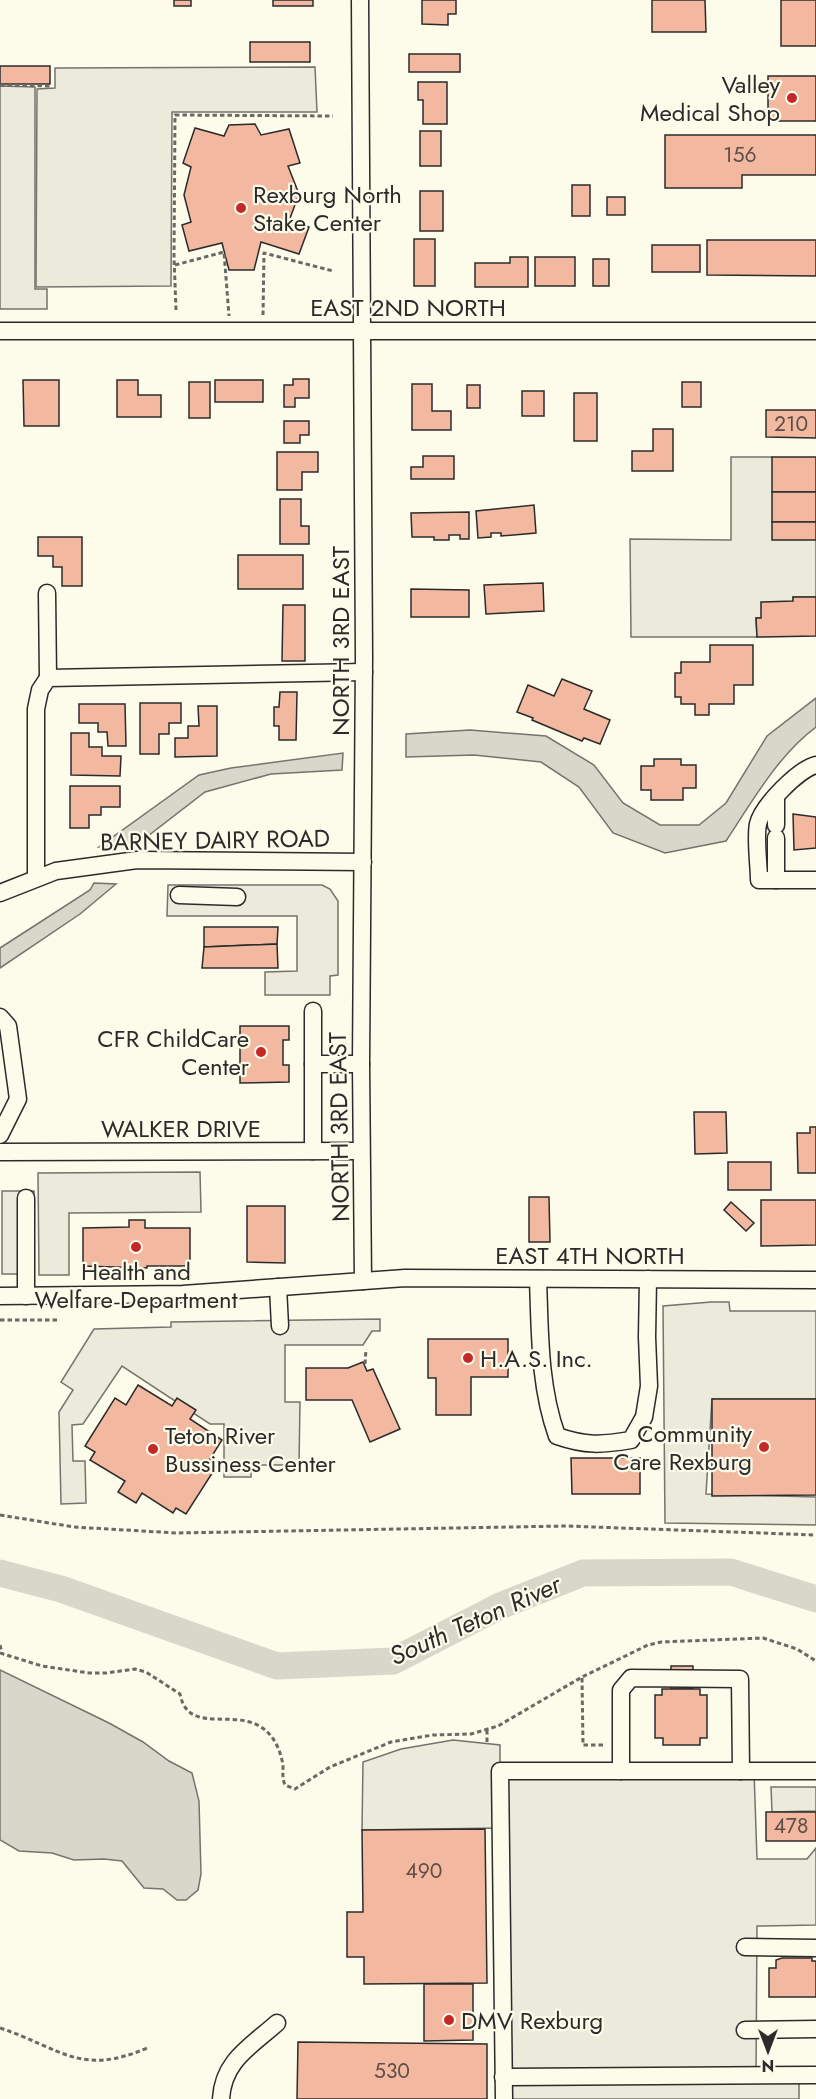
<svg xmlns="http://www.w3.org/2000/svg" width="816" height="2099" font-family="Jost,sans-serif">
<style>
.green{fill:#ecebdb;stroke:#74746e;stroke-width:1.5}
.parking{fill:#eceadb;stroke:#74746e;stroke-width:1.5}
.water{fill:#d8d7c9;stroke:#74746e;stroke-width:1.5}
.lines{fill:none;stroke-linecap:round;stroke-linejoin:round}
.river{stroke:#d8d7c9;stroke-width:27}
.building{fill:#f2b8a0;stroke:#2b2b2b;stroke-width:1.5}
.minor-casing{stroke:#2b2b2b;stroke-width:19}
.path{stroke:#6a6964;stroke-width:3;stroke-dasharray:4.5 3;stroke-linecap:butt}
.minor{stroke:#fdfbea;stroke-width:16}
.poi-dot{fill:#c62828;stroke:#fdfbea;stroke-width:2}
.labels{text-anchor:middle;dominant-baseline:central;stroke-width:4.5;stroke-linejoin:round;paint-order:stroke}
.number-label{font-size:21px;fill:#5d4e48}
.poi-label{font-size:24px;fill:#2b2b2b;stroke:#fdfbea;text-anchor:start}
.street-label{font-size:24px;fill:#2b2b2b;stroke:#fdfbea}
.water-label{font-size:26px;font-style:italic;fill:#2b2b2b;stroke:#fdfbea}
</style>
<rect width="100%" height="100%" fill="#fdfbea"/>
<path class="green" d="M0 86 35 87V289H47V309H0Z"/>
<g class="parking">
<path d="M315 67 317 112H172L171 286 36 287 37 89 55 88V68Z"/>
<path d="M731 457H772L816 540V597H793V601L761 618H756L757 637H631L630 539 731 540Z"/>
<path d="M168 885H322L330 889 338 901V975L330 976V995H265V972L297 971V916H167Z"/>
<path d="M200 1172 201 1212 69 1213V1275H39L38 1173Z"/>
<rect x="2" y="1191" width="32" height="83"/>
<path d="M711 1302H729L730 1311H816V1399H712L706 1494 816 1497V1525L665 1523 663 1306Z"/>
<path d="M380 1319V1331H372L363 1345H285V1402H300L299 1465H251V1477H224V1424H210L122 1366 83 1424 72 1425 73 1461H85L86 1503 61 1504 59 1412 73 1390 61 1382 94 1329 171 1327V1322Z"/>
<path d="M453 1740 500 1745V1770L754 1771 757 1859H807L816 1848V1925L757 1926 756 2075H799V2099H504L500 1828 362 1830 363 1762 401 1749Z"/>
<path d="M771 1787H816V1811L772 1812Z"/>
</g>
<g class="water">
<path d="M816 698V727C779 754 751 803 726 841L665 853 613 833 579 787 541 762 474 755 406 757V734L470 730 546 736 594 765 623 803 660 825H699L726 803 767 736Z"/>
<path d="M343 753 342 770 271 774 205 792 135 846 99 847 199 775 231 768Z"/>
<path d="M94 883 116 884 80 914 0 968V948L90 890Z"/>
<path d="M0 1670 109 1723 143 1742 169 1761 192 1773 199 1801 201 1874 198 1890 186 1900H177L163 1889 144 1888 122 1861 104 1859 74 1860 52 1853 19 1851 0 1840Z"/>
</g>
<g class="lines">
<path class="river" d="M0 1573 61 1589 277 1666 393 1661 500 1606 583 1573 731 1572 816 1599"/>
</g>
<g class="building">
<rect x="174" y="0" width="17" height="6"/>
<rect x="273" y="0" width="40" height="6"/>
<path d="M422 0H456V14H448V25L422 24Z"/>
<path d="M652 0H705L706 32H652Z"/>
<rect x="781" y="0" width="35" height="46"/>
<rect x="250" y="42" width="60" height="20"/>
<rect x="409" y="54" width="51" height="18"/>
<rect x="0" y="66" width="50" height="18"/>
<rect x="768" y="76" width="48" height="45"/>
<path d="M418 82H447V124H423V100H418Z"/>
<path d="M255 124 261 135 289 129 300 163 288 166 299 194 289 221 309 227 299 254 261 242 254 270H229L222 243 189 251 182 225 191 222 184 195 191 167 183 163 195 128 224 136 229 125Z"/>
<rect x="420" y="131" width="21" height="35"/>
<path d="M665 135H816V175H742V188H665Z"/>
<rect x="572" y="185" width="18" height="31"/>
<rect x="420" y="191" width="23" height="40"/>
<rect x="607" y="197" width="18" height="18"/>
<rect x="414" y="239" width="21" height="47"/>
<path d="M707 240H816V276L707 275Z"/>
<rect x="652" y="245" width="48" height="27"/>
<path d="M510 257H528V287H475V263H510Z"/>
<rect x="535" y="257" width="40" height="29"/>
<rect x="593" y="259" width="16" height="27"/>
<path d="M293 379H309V398H295V407H284V385H293Z"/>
<path d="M23 380H59V426H24Z"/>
<path d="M117 380H138V395H161V417H117Z"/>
<rect x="215" y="380" width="48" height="22"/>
<rect x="189" y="382" width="21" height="36"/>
<rect x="682" y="382" width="19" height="25"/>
<path d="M412 384H432V411H451V430H412Z"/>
<rect x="467" y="385" width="13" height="23"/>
<rect x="522" y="391" width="22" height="25"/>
<rect x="574" y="393" width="23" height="48"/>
<path d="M766 410H816V438L766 437Z"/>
<path d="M284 421H309V435H300V443H284Z"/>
<path d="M653 429H673V471H632V451H653Z"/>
<path d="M277 452H318V472H302V490H277Z"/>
<path d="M423 456H454V479H411V467H423Z"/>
<rect x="772" y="457" width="44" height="35"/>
<rect x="772" y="492" width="44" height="30"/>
<path d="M280 499H301V526H309V544H280Z"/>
<path d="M534 505 536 533 501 536V533H491V537L478 538 476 511Z"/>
<path d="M469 512V539H460V535H449V540H434V537H412L411 513Z"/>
<rect x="772" y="522" width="44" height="18"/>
<path d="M38 537H82V586H62V567H53V556H38Z"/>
<rect x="238" y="555" width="65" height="34"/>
<path d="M543 583 544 611 486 614 484 585Z"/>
<path d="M411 589 469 590V617H411Z"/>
<path d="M793 597H816V636L757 637 756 618H761V602L793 601Z"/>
<path d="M283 605H305V661H282Z"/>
<path d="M710 645H753V685H734V704H709V715H695V704H681V697H675V673H681V662H710Z"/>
<path d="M562 679 592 691 584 709 610 720 600 744 584 738 582 741 532 720 533 718 517 712 528 685 554 696Z"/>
<path d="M280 692H297L296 740H279V726H274V707H279Z"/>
<path d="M140 703H181V723H169V734H159V754H140Z"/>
<path d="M79 704H125L126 746H108L107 732H98V723H79Z"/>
<path d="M198 706H217V756L175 757V738H188V726H199Z"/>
<path d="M71 733H89V747H102V756H121L120 776 71 775Z"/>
<path d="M654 759H681V765H696V788H683V800H651V790H641V766H654Z"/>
<path d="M70 786H120V807H101V815H89V828H70Z"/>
<path d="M793 814 816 817V848L794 850Z"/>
<path d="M204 927H278L277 944 204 947Z"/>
<path d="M277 944 278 968H202L204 947Z"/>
<path d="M240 1026H289V1040H283V1065H289V1082L240 1083Z"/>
<path d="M694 1112H726L727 1153 695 1154Z"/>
<path d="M810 1127H816V1173H798L797 1133H810Z"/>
<rect x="728" y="1162" width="43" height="28"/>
<path d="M529 1197H549L550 1242H529Z"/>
<path d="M761 1200H816V1245L761 1246Z"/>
<path d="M731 1202 754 1223 746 1231 724 1210Z"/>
<path d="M247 1206H285V1263L247 1262Z"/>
<path d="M129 1220H145V1228H190V1266H147V1268L83 1266V1228L129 1227Z"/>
<path d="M428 1339H508V1377H471V1415H436V1378H428Z"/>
<path d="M363 1362 367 1371 373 1369 400 1429 370 1442 352 1400H306V1368H348Z"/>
<path d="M138 1385 172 1406 177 1398 196 1410 190 1419 222 1440 210 1459 218 1464 186 1514 176 1508 173 1513 142 1493 136 1503 118 1492 125 1481 90 1460 95 1452 85 1446 115 1398 126 1405Z"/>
<path d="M712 1399H816V1495L712 1496Z"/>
<path d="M571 1458H640V1494H572Z"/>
<rect x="671" y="1666" width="22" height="23"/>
<path d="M662 1689H700V1695H707V1738H700V1745H663V1738H655V1695H662Z"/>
<rect x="766" y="1812" width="50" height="29"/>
<path d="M485 1829 487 1983 364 1984V1957H347V1912H363L362 1830Z"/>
<path d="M782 1958H812V1961H816V1997H769V1968H776V1960Z"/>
<path d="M424 1984H473V2040L424 2041Z"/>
<path d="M298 2042 487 2044V2099H297Z"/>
</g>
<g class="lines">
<defs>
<g id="minor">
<path d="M360 0 364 657 361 1064 363 1281"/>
<path d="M0 331H816"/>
<path d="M47 593 48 678"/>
<path d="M816 765C799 769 762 806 758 824 755 838 759 865 759 880H816"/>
<path d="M776 797V825"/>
<path d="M776 838V880"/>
<path d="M36 878V709L40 690 48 678 364 672"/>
<path d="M0 893 56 871 137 860 363 862"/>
<path d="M179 895 237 897"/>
<path d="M313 1011V1151"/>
<path d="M0 1017 8 1026 18 1099 0 1135"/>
<path d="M313 1064H361"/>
<path d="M0 1152 361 1151"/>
<path d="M538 1279C540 1332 539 1386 557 1436 586 1446 601 1445 631 1440L644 1417 649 1386 647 1337 648 1279"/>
<path d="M278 1287 280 1326"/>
<path d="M0 1296 183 1294 405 1278 816 1280"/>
<path d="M26 1296V1198"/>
<path d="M621 1771V1690L631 1678 740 1679 741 1771"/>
<path d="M745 1947 816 1948"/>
<path d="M745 2030 816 2029"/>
<path d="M503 2077 816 2075"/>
<path d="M221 2099C223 2061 250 2047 277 2023"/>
<path d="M504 2099 500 1771H816"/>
</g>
</defs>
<use href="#minor" class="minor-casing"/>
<g class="path">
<path d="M0 85 51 86"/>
<path d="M175 265 224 252 229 316"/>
<path d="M176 310 174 257 175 115 333 116"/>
<path d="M263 315 264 253 333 271"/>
<path d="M0 1320H57"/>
<path d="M365 1364 366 1349"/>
<path d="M0 1515 74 1527 176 1533 566 1526 816 1535"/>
<path d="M0 1645 2 1653"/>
<path d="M0 1653 42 1666 89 1673H106L135 1669 146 1672 180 1694C189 1740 243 1701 271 1736 277 1743 282 1756 283 1766 283 1773 282 1778 285 1785L295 1789 330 1767 391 1742 433 1735 471 1734 498 1726 582 1677 648 1645 661 1642 763 1638 797 1649 816 1661"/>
<path d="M582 1678 583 1745H606"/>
<path d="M487 1730V1745"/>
<path d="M0 2028C61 2048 80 2077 147 2048"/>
</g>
<use href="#minor" class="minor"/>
</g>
<g class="poi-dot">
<circle cx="792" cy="98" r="6"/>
<circle cx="241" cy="208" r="6"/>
<circle cx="261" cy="1052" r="6"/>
<circle cx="136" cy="1247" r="6"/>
<circle cx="468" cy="1358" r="6"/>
<circle cx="764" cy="1447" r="6"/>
<circle cx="153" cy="1449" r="6"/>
<circle cx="449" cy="2020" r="6"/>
</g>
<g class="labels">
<g class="number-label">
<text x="740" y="155">156</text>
<text x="791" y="424">210</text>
<text x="791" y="1826">478</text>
<text x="424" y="1871">490</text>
<text x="392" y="2071">530</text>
</g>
<g class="poi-label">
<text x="780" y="84" text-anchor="end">Valley<tspan x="780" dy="28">Medical Shop</tspan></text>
<text x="253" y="194">Rexburg North<tspan x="253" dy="28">Stake Center</tspan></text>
<text x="249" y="1038" text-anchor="end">CFR ChildCare<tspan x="249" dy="28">Center</tspan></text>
<text x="136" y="1271" text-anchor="middle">Health and<tspan x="136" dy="28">Welfare Department</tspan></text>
<text x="480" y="1358">H.A.S. Inc.</text>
<text x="752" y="1433" text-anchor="end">Community<tspan x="752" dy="28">Care Rexburg</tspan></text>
<text x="165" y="1435">Teton River<tspan x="165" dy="28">Bussiness Center</tspan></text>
<text x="461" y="2020">DMV Rexburg</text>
</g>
<g class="street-label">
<text x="408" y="307">EAST 2ND NORTH</text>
<text transform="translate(340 641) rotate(-90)">NORTH 3RD EAST</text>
<text transform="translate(215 840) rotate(-1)">BARNEY DAIRY ROAD</text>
<text transform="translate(339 1127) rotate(-91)">NORTH 3RD EAST</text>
<text x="181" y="1128">WALKER DRIVE</text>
<text x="590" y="1255">EAST 4TH NORTH</text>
</g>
<g class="water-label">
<text transform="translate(475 1620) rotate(-24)">South Teton River</text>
</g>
</g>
<g transform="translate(768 2051) rotate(180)" stroke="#fdfbea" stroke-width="4.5" paint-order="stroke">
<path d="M0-4.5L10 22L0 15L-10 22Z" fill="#2b2b2b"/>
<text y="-9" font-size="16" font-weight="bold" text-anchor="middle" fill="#2b2b2b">N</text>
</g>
</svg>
